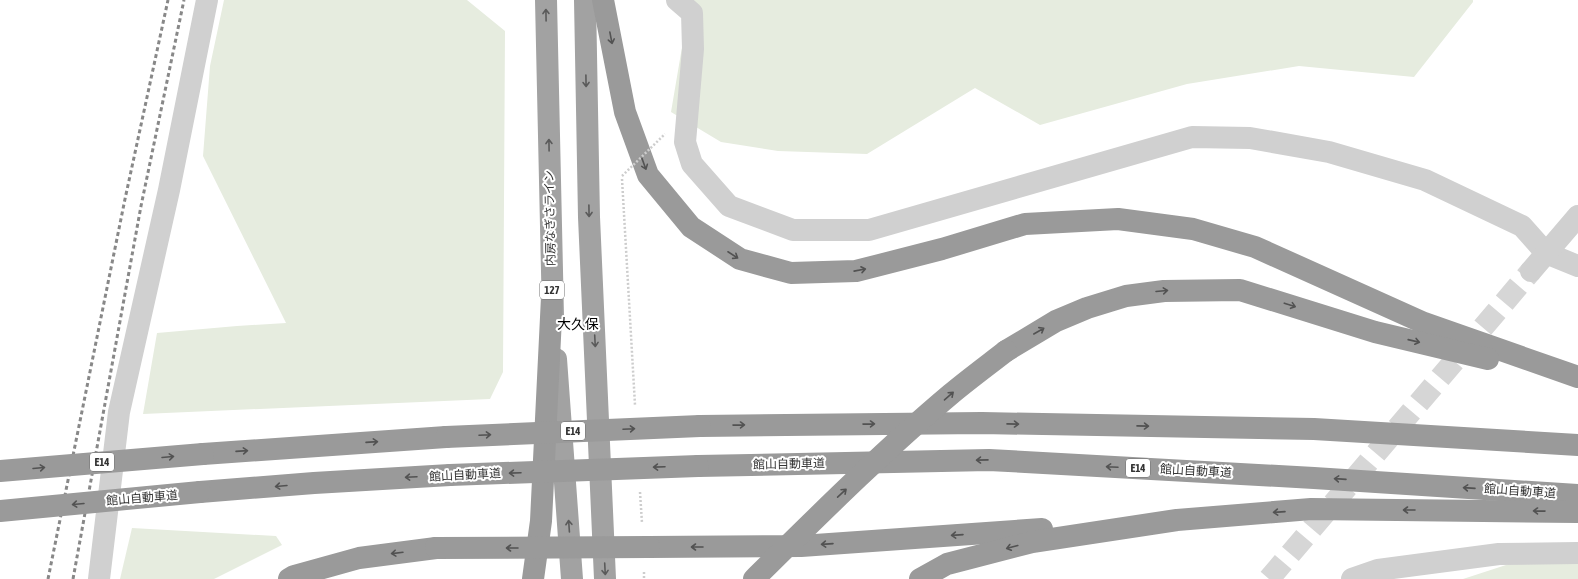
<svg xmlns="http://www.w3.org/2000/svg" width="1578" height="579" font-family="'Asap Condensed','Noto Sans JP',sans-serif">
<style>
.green{fill:#e6ecdf}
.lines{fill:none;stroke-linecap:round;stroke-linejoin:round}
.tertiary-tunnel{stroke:#d6d6d6;stroke-width:22;stroke-dasharray:22 11;stroke-linecap:butt}
.path{stroke:#cdcdcd;stroke-width:2.5;stroke-dasharray:2 2;stroke-linecap:butt}
.minor{stroke:#d0d0d0;stroke-width:22}
.tertiary{stroke:#d0d0d0;stroke-width:22}
.trunk{stroke:#a2a2a2;stroke-width:22}
.motorway{stroke:#9a9a9a;stroke-width:22}
.rail{stroke:#888;stroke-width:3;stroke-dasharray:4 3;stroke-linecap:butt}
.path-bridge{stroke:#cdcdcd;stroke-width:2.5;stroke-dasharray:2 2;stroke-linecap:butt}
.motorway-bridge{stroke:#9a9a9a;stroke-width:22}
.oneway{stroke:#5a5a5a}
.oneway2{stroke:#525252}
.labels{text-anchor:middle;dominant-baseline:central;stroke-width:4;stroke-linejoin:round;paint-order:stroke}
.shield{fill:#fff;stroke:#707070;stroke-width:1}
.shield-label{font-size:11px;font-weight:bold;fill:#333}
.street-label{font-size:12px;fill:#333;stroke:#fff}
.quarter-label{font-size:14px;fill:#000;stroke:#fff}
</style>
<rect width="100%" height="100%" fill="#fff"/>
<g class="green">
<path d="M224 0H467L505 31 503 372 490 399 143 414 157 333 237 326 286 323 203 156 210 66Z"/>
<path d="M690 0H1473V2L1414 77 1299 66 1187 84 1040 125 975 88 867 154 778 151 721 142 671 112Z"/>
<path d="M132 528 276 536 282 545 214 579H120Z"/>
<path d="M1578 547V579H1463L1555 549Z"/>
</g>
<g class="lines">
<path class="tertiary-tunnel" d="M1269 579 1531 271"/>
<g class="path">
<path d="M622 179 635 405"/>
<path d="M640 492 642 523"/>
<path d="M644 572V579"/>
</g>
<g class="minor">
<path d="M677 0 692 13 693 49 685 142 692 164 729 206 793 230H869L1192 137 1250 138 1329 152 1425 180 1522 226 1546 253 1578 266"/>
<path d="M99 579 119 412 169 190 207 0"/>
<path d="M1352 579 1378 570 1499 554 1578 553"/>
</g>
<path class="tertiary" d="M1531 271 1578 216"/>
<g class="trunk">
<path d="M546 0 553 316"/>
<path d="M585 0 589 217 605 579"/>
<path d="M556 359 572 579"/>
</g>
<g class="motorway">
<path d="M603 0 625 112 648 175 691 227 740 259 791 273 856 271 942 249 1025 224 1118 219 1193 229 1255 247 1424 323 1578 377"/>
<path d="M1006 351 1056 321 1087 308 1126 296 1164 291 1240 290 1375 332 1488 359"/>
<path d="M700 426 982 423 1314 429 1578 445"/>
<path d="M203 454 446 437"/>
<path d="M698 466 989 460 1314 478 1578 495"/>
<path d="M200 492 314 483 450 475"/>
<path d="M649 547 801 546 1042 529"/>
<path d="M289 579 294 576 359 558 436 548"/>
<path d="M533 579 541 521 552 297"/>
<path d="M920 579 947 564 1032 542 1177 520 1311 509 1578 512"/>
</g>
<g class="rail">
<path d="M48 579 125 199 168 0"/>
<path d="M73 579 141 206 184 0"/>
</g>
<path class="path-bridge" d="M622 176 665 134"/>
<g class="motorway-bridge">
<path d="M446 437 700 426"/>
<path d="M0 471 203 454"/>
<path d="M450 475 698 466"/>
<path d="M0 511 200 492"/>
<path d="M436 548 649 547"/>
<path d="M754 579C818 516 882 452 951 394 969 379 988 365 1006 351"/>
</g>
</g>
<defs><path id="oneway-shaft" d="M-6 0H5M1.5-3L5.5 0L1.5 3" fill="none" stroke-width="1.6" stroke-linecap="round" stroke-linejoin="round"/></defs>
<g class="oneway">
<use href="#oneway-shaft" transform="translate(546 15) rotate(-91)"/>
<use href="#oneway-shaft" transform="translate(586 81) rotate(89)"/>
<use href="#oneway-shaft" transform="translate(549 145) rotate(-91)"/>
<use href="#oneway-shaft" transform="translate(589 211) rotate(89)"/>
<use href="#oneway-shaft" transform="translate(595 341) rotate(87)"/>
<use href="#oneway-shaft" transform="translate(569 526) rotate(-94)"/>
<use href="#oneway-shaft" transform="translate(605 569) rotate(87)"/>
</g>
<g class="oneway2">
<use href="#oneway-shaft" transform="translate(611 38) rotate(79)"/>
<use href="#oneway-shaft" transform="translate(644 164) rotate(70)"/>
<use href="#oneway-shaft" transform="translate(733 255) rotate(33)"/>
<use href="#oneway-shaft" transform="translate(860 270) rotate(-11)"/>
<use href="#oneway-shaft" transform="translate(1162 291) rotate(-5)"/>
<use href="#oneway-shaft" transform="translate(1290 305) rotate(18)"/>
<use href="#oneway-shaft" transform="translate(1039 331) rotate(-30)"/>
<use href="#oneway-shaft" transform="translate(1414 341) rotate(13)"/>
<use href="#oneway-shaft" transform="translate(949 396) rotate(-41)"/>
<use href="#oneway-shaft" transform="translate(869 424) rotate(-1)"/>
<use href="#oneway-shaft" transform="translate(1013 424) rotate(1)"/>
<use href="#oneway-shaft" transform="translate(739 425) rotate(-1)"/>
<use href="#oneway-shaft" transform="translate(1143 426) rotate(1)"/>
<use href="#oneway-shaft" transform="translate(629 429) rotate(-3)"/>
<use href="#oneway-shaft" transform="translate(485 435) rotate(-3)"/>
<use href="#oneway-shaft" transform="translate(372 442) rotate(-4)"/>
<use href="#oneway-shaft" transform="translate(242 451) rotate(-4)"/>
<use href="#oneway-shaft" transform="translate(168 457) rotate(-5)"/>
<use href="#oneway-shaft" transform="translate(982 460) rotate(179)"/>
<use href="#oneway-shaft" transform="translate(659 467) rotate(178)"/>
<use href="#oneway-shaft" transform="translate(1112 467) rotate(-177)"/>
<use href="#oneway-shaft" transform="translate(39 468) rotate(-5)"/>
<use href="#oneway-shaft" transform="translate(515 473) rotate(178)"/>
<use href="#oneway-shaft" transform="translate(411 477) rotate(177)"/>
<use href="#oneway-shaft" transform="translate(1340 479) rotate(-176)"/>
<use href="#oneway-shaft" transform="translate(281 486) rotate(175)"/>
<use href="#oneway-shaft" transform="translate(1469 488) rotate(-176)"/>
<use href="#oneway-shaft" transform="translate(842 493) rotate(-43)"/>
<use href="#oneway-shaft" transform="translate(78 504) rotate(175)"/>
<use href="#oneway-shaft" transform="translate(1409 510) rotate(-180)"/>
<use href="#oneway-shaft" transform="translate(1539 511) rotate(-179)"/>
<use href="#oneway-shaft" transform="translate(1279 512) rotate(176)"/>
<use href="#oneway-shaft" transform="translate(957 535) rotate(176)"/>
<use href="#oneway-shaft" transform="translate(827 544) rotate(176)"/>
<use href="#oneway-shaft" transform="translate(697 547) rotate(180)"/>
<use href="#oneway-shaft" transform="translate(1012 547) rotate(165)"/>
<use href="#oneway-shaft" transform="translate(512 548) rotate(180)"/>
<use href="#oneway-shaft" transform="translate(397 553) rotate(173)"/>
</g>
<g class="labels">
<g class="shield">
<rect x="540" y="281" width="24" height="18" rx="3"/>
<rect x="561" y="422" width="24" height="18" rx="3"/>
<rect x="90" y="453" width="24" height="18" rx="3"/>
<rect x="1126" y="459" width="24" height="18" rx="3"/>
</g>
<g class="shield-label">
<text x="552" y="290">127</text>
<text x="573" y="431">E14</text>
<text x="102" y="462">E14</text>
<text x="1138" y="468">E14</text>
</g>
<g class="street-label">
<text transform="translate(550 218) rotate(-91)">内房なぎさライン</text>
<text transform="translate(789 464) rotate(-1)">館山自動車道</text>
<text transform="translate(1196 471) rotate(3)">館山自動車道</text>
<text transform="translate(465 475) rotate(-3)">館山自動車道</text>
<text transform="translate(1520 491) rotate(4)">館山自動車道</text>
<text transform="translate(142 498) rotate(-5)">館山自動車道</text>
</g>
<g class="quarter-label">
<text x="578" y="324">大久保</text>
</g>
</g>
</svg>
